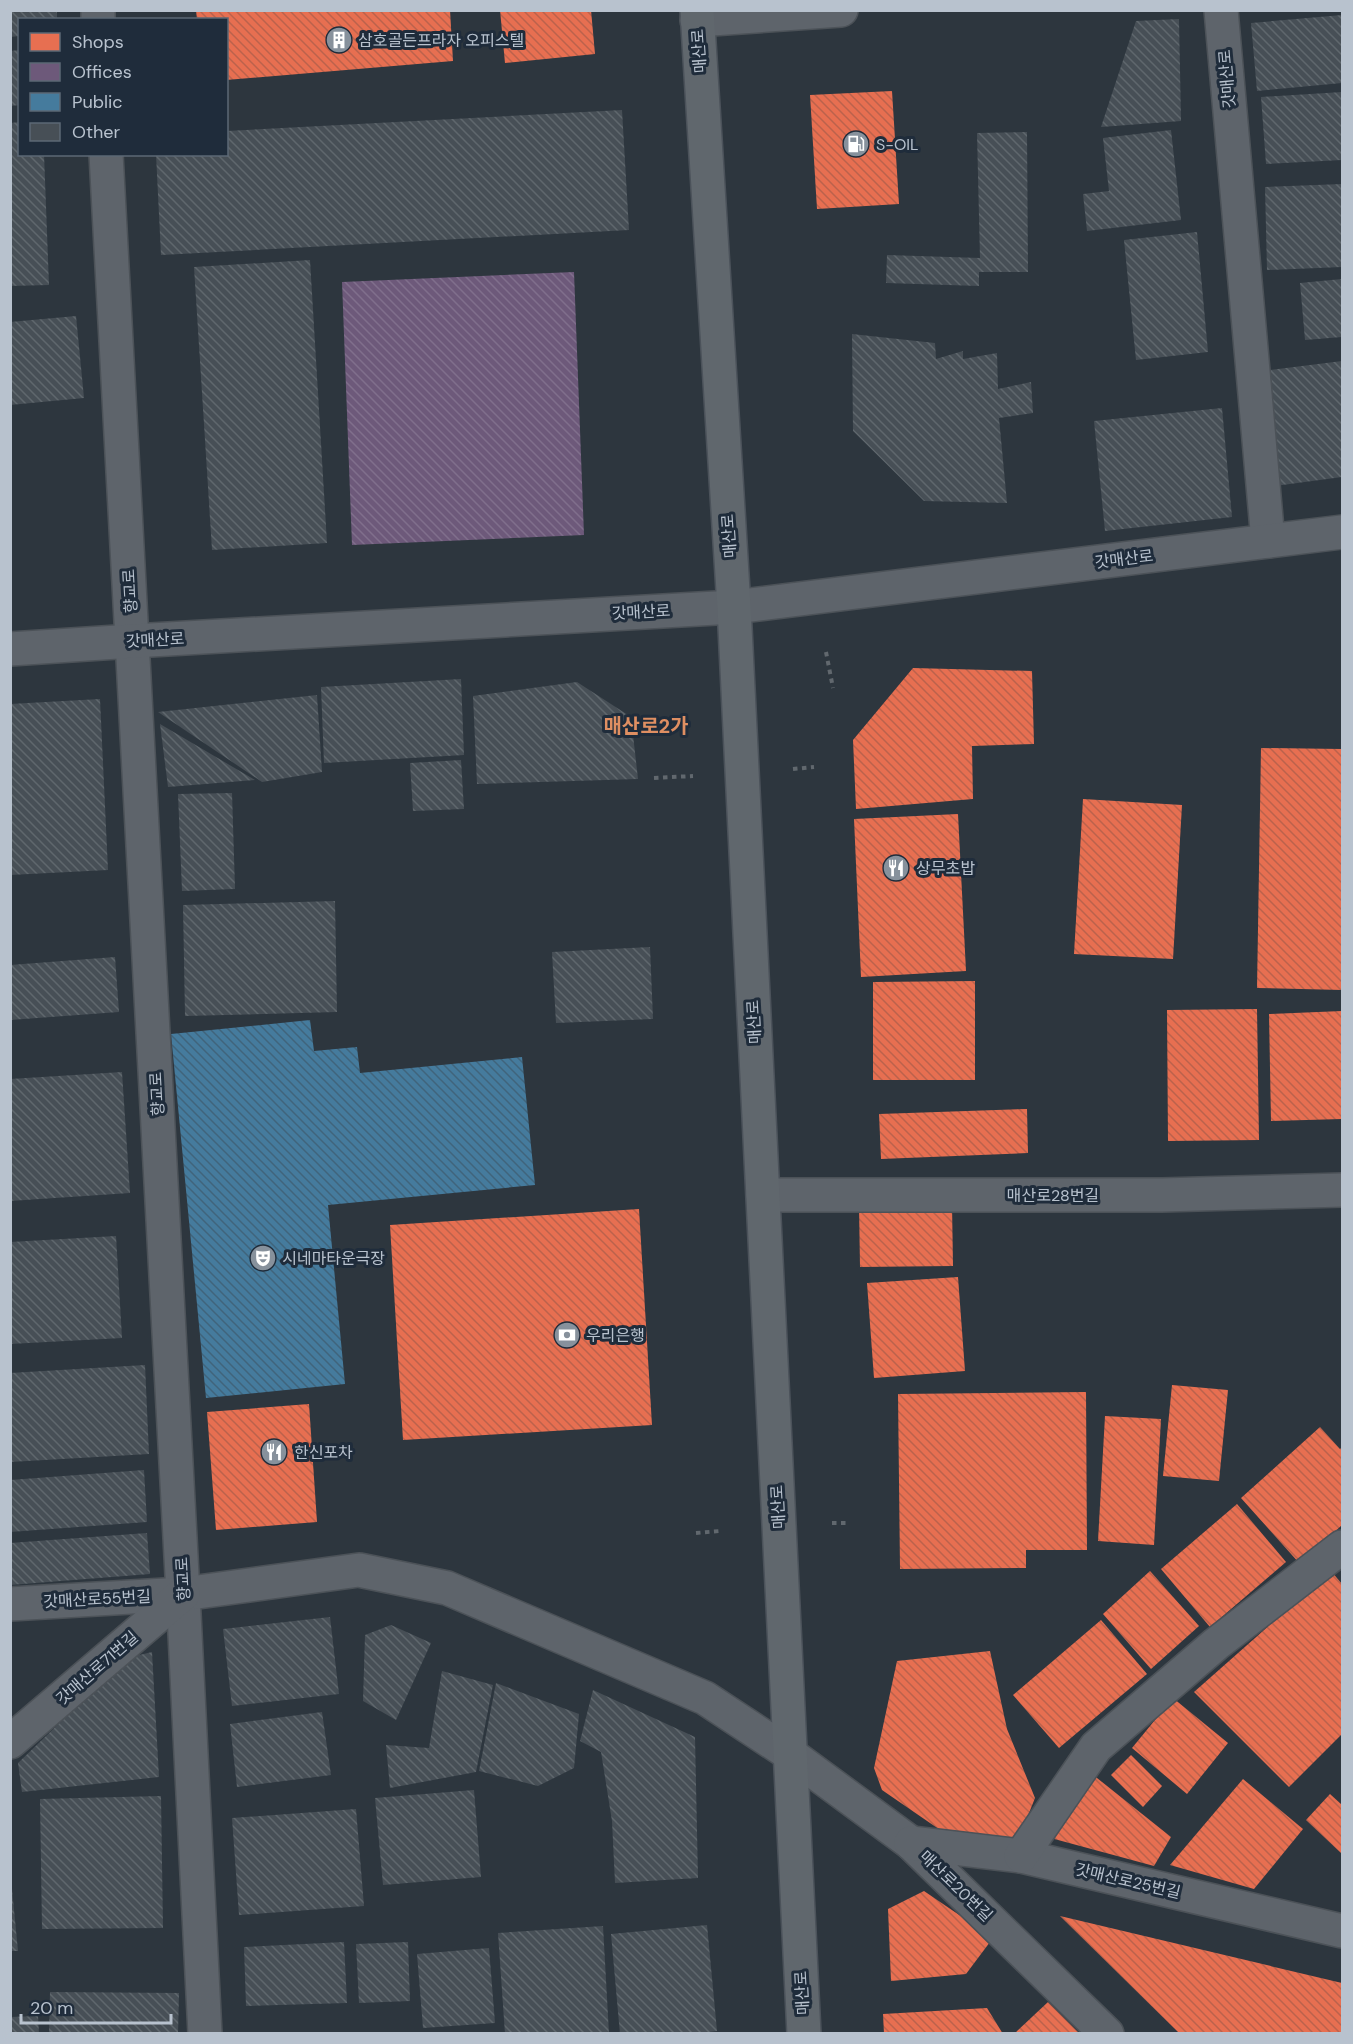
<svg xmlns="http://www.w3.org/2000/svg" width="1353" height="2044" font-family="'DM Sans','Noto Sans KR',sans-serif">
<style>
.shops{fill:url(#shops-back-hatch)}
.offices{fill:url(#offices-back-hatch)}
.public{fill:url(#public-back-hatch)}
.building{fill:url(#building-back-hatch)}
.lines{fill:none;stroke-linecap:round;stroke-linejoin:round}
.minor-casing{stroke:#4c5258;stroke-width:36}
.tertiary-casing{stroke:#4c5258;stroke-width:36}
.primary-casing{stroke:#4b525a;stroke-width:36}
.path{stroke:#61686e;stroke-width:4;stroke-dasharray:4.5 4.5;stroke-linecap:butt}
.minor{stroke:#5e646b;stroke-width:33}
.tertiary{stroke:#5e646b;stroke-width:33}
.primary{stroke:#60676d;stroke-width:33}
.labels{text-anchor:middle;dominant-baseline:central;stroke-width:6;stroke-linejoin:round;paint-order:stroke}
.poi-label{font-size:16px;fill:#b8c2ce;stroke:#1f2c3b;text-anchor:start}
.street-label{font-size:16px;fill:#b8c2ce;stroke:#1f2c3b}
.quarter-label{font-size:20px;font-weight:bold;fill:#df8f62;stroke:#1f2c3b}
</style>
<defs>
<pattern id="shops-back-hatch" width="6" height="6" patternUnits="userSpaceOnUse" patternTransform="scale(1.5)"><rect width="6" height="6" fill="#e76f51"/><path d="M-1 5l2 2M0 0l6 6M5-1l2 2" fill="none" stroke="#bb624c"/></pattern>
<pattern id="offices-back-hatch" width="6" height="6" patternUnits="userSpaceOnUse" patternTransform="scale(1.5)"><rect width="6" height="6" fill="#6d597a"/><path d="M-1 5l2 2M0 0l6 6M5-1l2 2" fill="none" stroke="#806f8c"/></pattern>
<pattern id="public-back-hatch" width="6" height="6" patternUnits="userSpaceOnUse" patternTransform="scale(1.5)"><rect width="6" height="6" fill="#457b9d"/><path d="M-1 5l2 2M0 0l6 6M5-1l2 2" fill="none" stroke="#40647c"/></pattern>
<pattern id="building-back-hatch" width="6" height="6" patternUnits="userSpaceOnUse" patternTransform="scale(1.5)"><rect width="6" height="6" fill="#474f56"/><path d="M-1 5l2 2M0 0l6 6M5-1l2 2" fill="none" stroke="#5f676d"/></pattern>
</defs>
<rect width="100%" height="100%" fill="#2d363e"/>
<g class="shops">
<path d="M196 10H450L453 61 226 80V20H197Z"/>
<path d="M500 10H591L595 54 505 63Z"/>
<path d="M892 91 899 204 817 209 810 95Z"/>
<path d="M913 668 1032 671 1034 744 972 746 973 799 856 809 853 740Z"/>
<path d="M1261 748 1342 749V990L1257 988Z"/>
<path d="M1083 799 1182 805 1173 959 1074 954Z"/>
<path d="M958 814 966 971 861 977 854 819Z"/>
<path d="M975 981V1080H873V982Z"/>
<path d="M1257 1009 1259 1140 1168 1141 1167 1010Z"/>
<path d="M1342 1011V1119L1271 1121 1269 1014Z"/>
<path d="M1027 1109 1028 1153 881 1159 879 1114Z"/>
<path d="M952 1204 953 1266 860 1267 859 1206Z"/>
<path d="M639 1209 652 1425 403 1440 390 1225Z"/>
<path d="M958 1277 965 1371 874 1378 867 1283Z"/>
<path d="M1172 1385 1228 1390 1219 1481 1163 1476Z"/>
<path d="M1086 1392 1087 1550H1026V1568L900 1569 898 1394Z"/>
<path d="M309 1404 317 1522 216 1530 207 1412Z"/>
<path d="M1105 1416 1161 1419 1154 1545 1098 1541Z"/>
<path d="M1320 1427 1340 1449 1342 1447V1525L1300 1564 1241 1498Z"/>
<path d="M1237 1504 1286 1562 1210 1627 1161 1569Z"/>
<path d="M1150 1571 1199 1626 1151 1669 1103 1614Z"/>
<path d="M1331 1571 1342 1584V1734L1289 1787 1194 1692Z"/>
<path d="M1101 1620 1147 1674 1059 1748 1013 1695Z"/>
<path d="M990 1651 1007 1729 1035 1798 1019 1838 946 1834 882 1790 874 1768 897 1661Z"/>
<path d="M1173 1698 1228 1743 1187 1794 1132 1748Z"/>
<path d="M1131 1755 1162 1786 1143 1807 1111 1775Z"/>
<path d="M1092 1774 1171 1837 1154 1866 1047 1837Z"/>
<path d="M1243 1779 1303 1829 1254 1889 1170 1865Z"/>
<path d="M1330 1794 1342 1805V1854L1306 1820Z"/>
<path d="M924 1891 993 1938 966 1974 891 1981 888 1909Z"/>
<path d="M1060 1916 1342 1983V2034H1180Z"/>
<path d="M1048 2002 1080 2034H1014Z"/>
<path d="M987 2008 1003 2034H884L883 2014Z"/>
</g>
<path class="offices" d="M574 272 584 535 352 545 342 282Z"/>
<path class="public" d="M310 1020 314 1051 357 1047 360 1073 522 1057 535 1185 328 1205 345 1384 206 1398 171 1034Z"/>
<g class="building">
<path d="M10 10H57V20H20V36L10 37Z"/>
<path d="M1342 15V83L1257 91 1251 23Z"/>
<path d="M1179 19 1181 121 1101 127 1136 21Z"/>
<path d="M20 50V105L10 106V51Z"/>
<path d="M1342 92V160L1266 164 1261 97Z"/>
<path d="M622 110 629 230 161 255 156 154H226V131Z"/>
<path d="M20 122V154H44L49 285 10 286V123Z"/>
<path d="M1171 130 1181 220 1087 231 1083 194 1109 191 1103 138Z"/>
<path d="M1027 132 1028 272H979V286L886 283 887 255 980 258 977 133Z"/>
<path d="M1342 184V267L1267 270 1265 187Z"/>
<path d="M1197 232 1208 352 1136 360 1124 240Z"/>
<path d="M310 260 327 543 212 550 194 267Z"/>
<path d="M1342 279V337L1305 340 1300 283Z"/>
<path d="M76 316 84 398 10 405V322Z"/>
<path d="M852 334 935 343 936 359 963 351V359L997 353 998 389 1031 382 1033 413 999 418 1007 503 924 501 853 431Z"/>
<path d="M1342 361V477L1275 486 1261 371Z"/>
<path d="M1222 408 1232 517 1105 531 1094 421Z"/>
<path d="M461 679 464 755 324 763 321 687Z"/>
<path d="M577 682 631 717 638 779 477 784 473 696Z"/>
<path d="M317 695 322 772 262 782 158 712Z"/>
<path d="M100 699 108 870 10 875V704Z"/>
<path d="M160 724 255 780 168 787Z"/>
<path d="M461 760 464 809 413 811 410 763Z"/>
<path d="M232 793 235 889 182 891 178 794Z"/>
<path d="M335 901 337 1012 185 1016 183 905Z"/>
<path d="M650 947 653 1019 556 1023 552 952Z"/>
<path d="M115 957 119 1012 10 1020V965Z"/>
<path d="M122 1072 130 1193 10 1201V1079Z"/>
<path d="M116 1236 122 1338 10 1344V1242Z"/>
<path d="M145 1365 149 1454 10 1462V1373Z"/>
<path d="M144 1470 147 1522 10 1532V1480Z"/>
<path d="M147 1533 150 1574 10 1585V1543Z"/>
<path d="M330 1617 339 1694 232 1706 223 1629Z"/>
<path d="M391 1625 431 1643 396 1720 363 1701 365 1635Z"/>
<path d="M152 1652 159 1777 22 1792 18 1763 127 1658Z"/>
<path d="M442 1671 493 1685 476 1772 390 1788 386 1745 429 1748Z"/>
<path d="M496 1683 579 1714 574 1768 538 1786 479 1771Z"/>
<path d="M593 1690 695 1737 698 1878 615 1883 612 1821 601 1752 580 1741Z"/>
<path d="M322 1712 331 1775 237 1787 230 1724Z"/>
<path d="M474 1790 481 1877 383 1885 375 1798Z"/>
<path d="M161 1796 163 1928 42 1929 40 1799Z"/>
<path d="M356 1809 364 1906 239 1915 232 1818Z"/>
<path d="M10 1889H12L18 1951H10Z"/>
<path d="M707 1925 717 2031 693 2034H620L611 1934Z"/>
<path d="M603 1926 609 2034H505L498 1933Z"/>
<path d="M344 1942 347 2003 246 2006 244 1947Z"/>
<path d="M408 1942 410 2001 359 2003 356 1944Z"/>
<path d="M489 1948 495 2023 423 2028 417 1954Z"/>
<path d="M50 1992 179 1993 178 2034H49Z"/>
<path d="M38 2016 39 2034H10V2017Z"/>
</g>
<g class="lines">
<defs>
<g id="minor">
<path d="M98 10V20"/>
<path d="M1221 10 1268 541"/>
<path d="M697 20 841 10"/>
<path d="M106 154 183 1594 205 2034"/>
<path d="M763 1195H1162L1342 1190"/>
<path d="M10 1604 183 1594 359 1570 447 1588 705 1698 790 1754 911 1843 1107 2034"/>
<path d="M10 1742 183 1594"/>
<path d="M911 1843 1021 1856 1342 1931"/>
<path d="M1021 1856 1096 1747 1216 1644 1342 1547"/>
</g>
<path id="tertiary" d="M10 649 133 641 734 607 1342 532"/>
<path id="primary" d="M697 10 734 607 804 2034"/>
</defs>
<use href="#minor" class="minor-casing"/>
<use href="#tertiary" class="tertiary-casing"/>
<use href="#primary" class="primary-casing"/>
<g class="path">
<path d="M826 652 833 688"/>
<path d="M793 769 814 767"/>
<path d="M654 778 693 776"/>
<path d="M832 1523H847"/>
<path d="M696 1533 720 1531"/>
</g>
<use href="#minor" class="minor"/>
<use href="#tertiary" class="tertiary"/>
<use href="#primary" class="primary"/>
</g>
<defs>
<symbol id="building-disc" viewBox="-11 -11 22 22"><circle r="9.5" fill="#87919c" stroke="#1f2c3b"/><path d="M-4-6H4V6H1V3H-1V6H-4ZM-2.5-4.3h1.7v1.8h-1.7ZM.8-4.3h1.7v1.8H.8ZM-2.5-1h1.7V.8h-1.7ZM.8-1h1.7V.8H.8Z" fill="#fff"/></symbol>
<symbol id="fuel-disc" viewBox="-11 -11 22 22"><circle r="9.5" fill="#87919c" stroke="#1f2c3b"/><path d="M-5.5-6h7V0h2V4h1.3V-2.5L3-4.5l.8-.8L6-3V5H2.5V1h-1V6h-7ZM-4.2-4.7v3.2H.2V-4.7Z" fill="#fff"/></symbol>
<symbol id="restaurant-disc" viewBox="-11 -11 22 22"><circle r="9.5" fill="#87919c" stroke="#1f2c3b"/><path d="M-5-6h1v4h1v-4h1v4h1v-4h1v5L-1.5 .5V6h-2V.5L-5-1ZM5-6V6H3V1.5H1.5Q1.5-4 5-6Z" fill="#fff"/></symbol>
<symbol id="theatre-disc" viewBox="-11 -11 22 22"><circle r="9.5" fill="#87919c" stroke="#1f2c3b"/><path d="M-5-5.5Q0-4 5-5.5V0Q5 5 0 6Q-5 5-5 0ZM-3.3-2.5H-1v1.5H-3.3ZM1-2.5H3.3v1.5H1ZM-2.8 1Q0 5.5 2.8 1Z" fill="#fff"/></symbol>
<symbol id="bank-disc" viewBox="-11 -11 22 22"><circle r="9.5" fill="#87919c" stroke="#1f2c3b"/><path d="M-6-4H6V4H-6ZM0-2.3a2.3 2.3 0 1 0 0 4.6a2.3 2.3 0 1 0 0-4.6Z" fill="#fff"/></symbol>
</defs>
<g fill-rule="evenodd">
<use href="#building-disc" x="324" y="25" width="30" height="30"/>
<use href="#fuel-disc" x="841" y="129" width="30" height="30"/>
<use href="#restaurant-disc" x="881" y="853" width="30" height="30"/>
<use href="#theatre-disc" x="248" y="1243" width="30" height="30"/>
<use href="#bank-disc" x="552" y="1320" width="30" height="30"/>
<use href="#restaurant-disc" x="259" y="1437" width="30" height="30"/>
</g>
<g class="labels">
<g class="poi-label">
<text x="358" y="40">삼호골든프라자 오피스텔</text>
<text x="876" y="144">S-OIL</text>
<text x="916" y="868">상무초밥</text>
<text x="282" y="1258">시네마타운극장</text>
<text x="586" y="1335">우리은행</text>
<text x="294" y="1452">한신포차</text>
</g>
<g class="street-label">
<text transform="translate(699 51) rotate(-94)">매산로</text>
<text transform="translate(1227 79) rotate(-95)">갓매산로</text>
<text transform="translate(729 536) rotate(-94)">매산로</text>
<text transform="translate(1124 559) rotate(-7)">갓매산로</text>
<text transform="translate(130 591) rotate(-93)">향교로</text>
<text transform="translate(641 612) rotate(-3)">갓매산로</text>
<text transform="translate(155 640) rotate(-3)">갓매산로</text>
<text transform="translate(754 1022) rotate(-93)">매산로</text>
<text transform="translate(157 1094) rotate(-93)">향교로</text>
<text x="1053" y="1195">매산로28번길</text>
<text transform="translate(778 1507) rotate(-93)">매산로</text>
<text transform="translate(183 1579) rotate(-93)">향교로</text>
<text transform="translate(97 1599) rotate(-3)">갓매산로55번길</text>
<text transform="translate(97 1668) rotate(-41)">갓매산로71번길</text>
<text transform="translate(1128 1881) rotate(13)">갓매산로25번길</text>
<text transform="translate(956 1886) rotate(44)">매산로20번길</text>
<text transform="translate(802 1993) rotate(-93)">매산로</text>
</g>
<g class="quarter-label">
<text x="646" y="726">매산로2가</text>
</g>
</g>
<rect width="1353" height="2044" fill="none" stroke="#b8c2ce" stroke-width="24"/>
<rect x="18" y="18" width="210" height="138" fill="#1f2c3b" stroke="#5c6876" stroke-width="1.5"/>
<rect x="30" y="33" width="30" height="18" fill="#e76f51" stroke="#5c6876" stroke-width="1.5"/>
<text x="72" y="48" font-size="18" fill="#b8c2ce">Shops</text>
<rect x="30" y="63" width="30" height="18" fill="#6d597a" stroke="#5c6876" stroke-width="1.5"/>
<text x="72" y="78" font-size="18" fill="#b8c2ce">Offices</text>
<rect x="30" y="93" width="30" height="18" fill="#457b9d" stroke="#5c6876" stroke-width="1.5"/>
<text x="72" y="108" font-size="18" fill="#b8c2ce">Public</text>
<rect x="30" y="123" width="30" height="18" fill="#474f56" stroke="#5c6876" stroke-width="1.5"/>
<text x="72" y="138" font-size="18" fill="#b8c2ce">Other</text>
<path d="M21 2014v9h150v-9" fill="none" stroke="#b8c2ce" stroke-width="3"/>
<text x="30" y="2014" font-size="18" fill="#b8c2ce" stroke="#1f2c3b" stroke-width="4.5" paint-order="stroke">20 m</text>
</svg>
